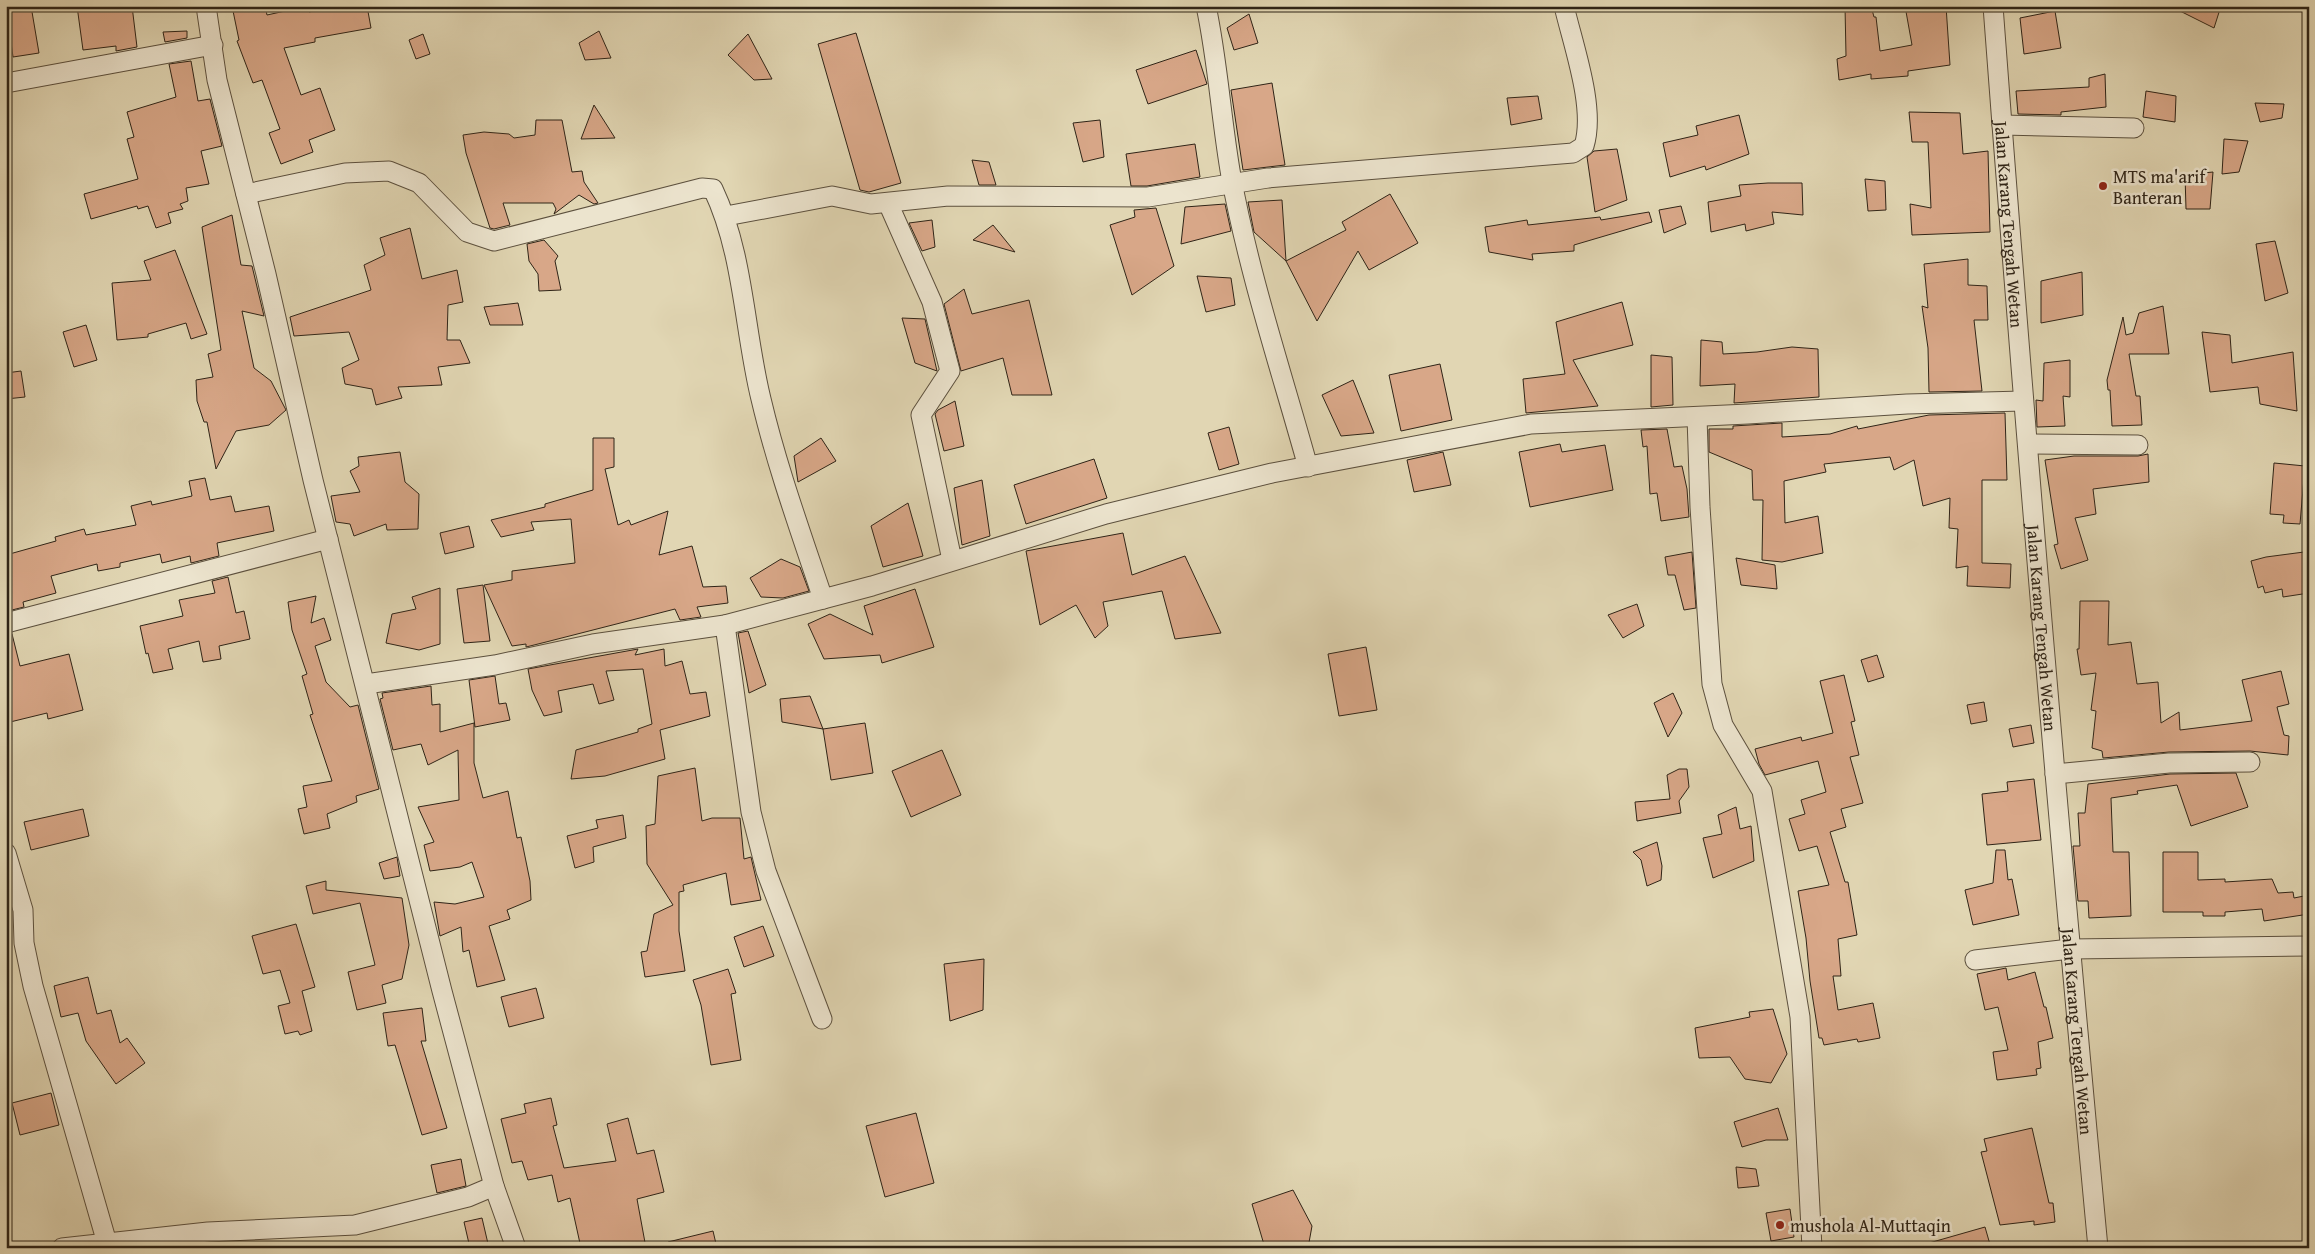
<svg xmlns="http://www.w3.org/2000/svg" width="2315" height="1254" font-family="'Gentium Book Plus',serif">
<style>
.building{fill:#d8a788;stroke:#2f2417}
.lines{fill:none;stroke-linecap:round;stroke-linejoin:round}
.street-casing{stroke:#5c503e;stroke-width:21}
.street{stroke:#ece4ce;stroke-width:19}
.poi-dot{fill:#8f2418;stroke:#ece4ce;stroke-width:2}
.labels{text-anchor:middle;dominant-baseline:central;stroke-width:5;stroke-linejoin:round;paint-order:stroke}
.poi-label{font-size:18px;fill:#2f2417;stroke:#ece4ce;text-anchor:start}
.street-label{font-size:18px;fill:#2f2417;stroke:#ece4ce}
</style>
<rect width="100%" height="100%" fill="#e1d6b3"/>
<filter id="stains"><feTurbulence type="fractalNoise" baseFrequency=".004" numOctaves="4"/><feColorMatrix values="0 0 0 0 .2 0 0 0 0 .09 0 0 0 0 .02 0 0 0 .5 -.17"/></filter>
<radialGradient id="worn" r=".72"><stop offset=".6" stop-color="#630" stop-opacity="0"/><stop offset="1" stop-color="#630" stop-opacity=".3"/></radialGradient>
<g class="building">
<path d="M6 6H31L39 53 13 57Z"/>
<path d="M77 6H132L137 47 116 51V46L83 50Z"/>
<path d="M232 6H265L267 15 308 6 309 12 339 6H367L371 28 315 38V42L284 48 301 95 320 88 335 130 309 140 313 152 281 164 269 133 280 129 262 80 253 83 237 41 239 40Z"/>
<path d="M1845 6H1871L1874 17H1876L1880 51 1912 45 1905 6H1946L1950 65 1908 71V76L1871 79V74L1839 80 1837 59 1846 56Z"/>
<path d="M2170 6H2221L2214 28Z"/>
<path d="M2055 11 2061 48 2024 54 2020 18Z"/>
<path d="M1249 14 1258 43 1234 50 1227 28Z"/>
<path d="M187 31V38L165 42 163 32Z"/>
<path d="M599 31 611 58 585 60 579 43Z"/>
<path d="M856 33 901 183 869 192 860 190 818 44Z"/>
<path d="M423 34 430 54 416 59 409 40Z"/>
<path d="M748 34 772 79 754 80 728 55Z"/>
<path d="M1196 50 1207 84 1148 104 1136 70Z"/>
<path d="M191 61 198 101 210 99 222 146 201 151 209 184 186 188 188 201 180 204 183 209 168 213 171 223 156 228 148 206 138 209 137 206 91 219 84 194 138 179 127 139 134 137 127 112 176 97 169 64Z"/>
<path d="M2105 74 2106 107 2061 112V115L2018 114 2016 91 2089 87V78Z"/>
<path d="M1272 83 1285 165 1243 170 1231 90Z"/>
<path d="M2146 91 2176 96 2175 122 2143 117Z"/>
<path d="M1538 96 1542 119 1511 125 1507 98Z"/>
<path d="M2255 103 2284 104 2282 118 2260 122Z"/>
<path d="M594 105 615 138 581 139Z"/>
<path d="M1909 112 1960 113 1963 154 1988 151 1990 232 1912 235 1910 204 1931 208 1928 142H1912Z"/>
<path d="M1739 115 1749 154 1706 170 1705 166 1670 177 1663 143 1698 135 1696 126Z"/>
<path d="M536 120H562L572 172 582 171 584 182 598 203 594 204 579 195 554 214 556 209 553 203H503L510 225 494 229 490 228 466 153 463 135 484 132 509 134 514 138 535 135Z"/>
<path d="M1100 120 1104 157 1083 162 1073 123Z"/>
<path d="M2224 139 2248 141 2239 172 2222 174Z"/>
<path d="M1195 144 1200 177 1147 186H1131L1126 154Z"/>
<path d="M1617 149 1627 200 1595 212 1587 157 1594 151Z"/>
<path d="M972 160 989 162 996 185H979Z"/>
<path d="M2213 172 2210 209H2186L2185 175Z"/>
<path d="M1865 179 1885 181 1886 210 1868 211Z"/>
<path d="M1768 183H1802L1803 215 1772 212 1774 224 1746 231 1745 224 1711 232 1708 202 1741 196 1739 185Z"/>
<path d="M1390 194 1418 243 1369 270 1358 251 1317 321 1286 261 1346 230 1342 222Z"/>
<path d="M1282 200 1286 261 1254 232 1248 202Z"/>
<path d="M1225 204 1231 231 1181 244 1185 207Z"/>
<path d="M1681 206 1686 224 1664 233 1659 210Z"/>
<path d="M1156 208 1174 266 1132 295 1110 225 1135 217 1134 210Z"/>
<path d="M1649 212 1652 222 1574 245V251L1532 254 1533 260 1489 252 1485 227 1527 220 1528 225 1600 217 1601 220Z"/>
<path d="M232 215 241 265 252 266 264 316 242 311 254 368 271 381 286 410 269 425 236 431 216 469 207 422H204L197 401 196 380 213 377 208 354 221 350 202 227Z"/>
<path d="M932 220 935 247 922 251 909 223Z"/>
<path d="M993 225 1015 252 973 240Z"/>
<path d="M410 228 422 279 457 270 463 302 448 305 447 340H460L470 363 438 367 442 385 398 387 402 398 376 405 372 389 345 384 342 368 359 360 349 332 294 336 290 317 371 290 364 265 385 255 380 238Z"/>
<path d="M544 240 558 256 555 261 561 290 539 291 538 274 529 261 527 244Z"/>
<path d="M2275 241 2288 293 2265 301 2256 244Z"/>
<path d="M175 250 207 334 191 339 186 323 148 334V337L117 340 112 283 151 280 144 261Z"/>
<path d="M1968 259V285L1987 286 1988 320H1974L1982 391 1929 392 1928 348 1922 306 1928 308 1924 264Z"/>
<path d="M2082 272 2083 315 2041 323V281Z"/>
<path d="M1197 276 1231 278 1235 305 1206 312Z"/>
<path d="M964 289 972 314 1029 300 1052 395H1012L1003 358 961 371 944 304Z"/>
<path d="M1622 302 1633 345 1573 360 1598 406 1526 413 1523 379 1565 374 1556 322Z"/>
<path d="M518 303 523 325H490L484 307Z"/>
<path d="M2163 306 2169 354H2129L2136 396H2140L2142 425 2112 426 2110 390H2108L2107 380 2123 317 2126 335 2133 333 2139 313Z"/>
<path d="M902 318 925 319 937 371 915 363Z"/>
<path d="M86 325 97 360 74 367 63 332Z"/>
<path d="M2202 332 2230 335 2232 363 2293 352 2297 411 2260 404 2258 387 2210 392Z"/>
<path d="M1701 340 1722 342 1723 354 1757 352 1792 347 1818 349 1819 397 1734 403 1735 384 1700 386Z"/>
<path d="M1651 355 1672 357 1673 405 1651 407Z"/>
<path d="M2070 360V397L2063 396 2065 426 2037 427 2036 400 2043 401 2044 363Z"/>
<path d="M1440 364 1452 420 1401 431 1389 375Z"/>
<path d="M21 371 25 397 6 399V373Z"/>
<path d="M1353 380 1374 433 1341 436 1322 395Z"/>
<path d="M955 401 964 446 944 451 935 414 938 410Z"/>
<path d="M2005 413 2007 480H1982V563L2011 564 2010 588 1967 586 1968 566 1956 568 1958 529 1949 528 1950 498 1923 506 1914 460 1894 470 1890 457 1824 464 1826 472 1784 481 1785 523 1818 516 1823 553 1782 562 1762 560 1763 500H1753L1752 470 1709 452V429H1733V426L1782 423V437L1830 434 1857 426 1858 429 1929 415Z"/>
<path d="M1229 427 1239 464 1219 470 1208 433Z"/>
<path d="M1667 429 1674 467 1682 466 1687 489 1689 517 1661 521 1657 493 1650 494 1647 446 1643 447 1641 430Z"/>
<path d="M593 438H614V467L605 469 618 525 629 520 631 525 668 511 659 555 692 546 703 587 726 586 728 603 697 607 701 617 680 620 675 609 546 642 526 647V644L512 646 484 585 512 580V571L575 563 571 519 531 522 534 530 501 537 491 520 545 507V504L593 490Z"/>
<path d="M821 438 836 461 798 482 794 456Z"/>
<path d="M1560 444 1562 452 1605 445 1613 490 1530 507 1519 452Z"/>
<path d="M400 452 405 482 419 494 418 529 387 530 386 524 354 536 350 524 336 522 331 496 360 492 350 471 359 466 358 457Z"/>
<path d="M1443 452 1451 485 1414 492 1407 460Z"/>
<path d="M2148 454 2149 482 2093 489 2096 514 2075 518 2088 560 2061 569 2054 545 2058 544 2045 460 2074 456H2138Z"/>
<path d="M1094 459 1107 498 1026 524 1014 485Z"/>
<path d="M2274 463 2305 466 2300 524 2283 523 2284 515 2270 514Z"/>
<path d="M205 478 210 500 231 496 235 512 269 506 274 531 217 543 219 556 191 563 190 556 162 563 160 554 120 563V567L98 571 97 564 51 576 56 593 23 602 24 607 8 611 6 555 56 541 55 537 84 529 86 535 136 525 131 506 151 501 152 505 192 496 189 481Z"/>
<path d="M982 480 990 536 962 545 954 488Z"/>
<path d="M908 503 923 556 883 567 871 526Z"/>
<path d="M469 526 474 547 445 554 440 533Z"/>
<path d="M1123 533 1132 575 1185 556 1221 633 1175 639 1162 591 1103 602 1108 626 1095 638 1076 605 1040 625 1026 551Z"/>
<path d="M1692 552 1696 608 1684 610 1675 575H1668L1665 557Z"/>
<path d="M2304 552 2309 593 2283 597 2282 589 2265 593 2263 586 2258 588 2251 561 2266 557Z"/>
<path d="M1736 558 1775 565 1777 589 1741 585Z"/>
<path d="M781 559 800 567 809 591 783 598 761 597 750 578Z"/>
<path d="M228 577 236 613 244 611 250 639 219 646 221 659 203 662 199 641 168 649 173 669 153 673 148 653 146 654 140 626 183 616 179 600 215 593 212 581Z"/>
<path d="M483 585 490 641 464 643 457 589Z"/>
<path d="M440 588V644L419 650 386 643 392 614 416 609 412 597Z"/>
<path d="M915 589 934 647 882 663 880 655 824 659 808 624 830 614 873 635 864 606Z"/>
<path d="M316 596 311 623 324 618 331 640 315 646 326 682 350 707 358 705 379 789 356 796 357 802 327 814 330 828 304 834 298 809 307 807 303 786 332 781 310 715 313 714 302 676 307 674 292 630 288 602Z"/>
<path d="M2080 601H2109L2108 645 2131 642 2137 684 2158 682 2161 723 2179 712 2180 730 2252 721 2242 680 2281 671 2289 704 2277 707 2284 735 2289 736 2288 755 2250 751 2169 752 2103 758 2102 751 2092 748 2096 711 2091 710 2096 673 2081 675 2077 649H2079Z"/>
<path d="M1637 604 1644 626 1623 638 1608 615Z"/>
<path d="M748 631 766 685 749 693 738 633Z"/>
<path d="M12 634 20 666 69 654 83 710 48 719 47 713 6 723V635Z"/>
<path d="M1366 647 1377 710 1339 716 1328 654Z"/>
<path d="M638 649 635 655 664 649 665 666 682 661 690 694 706 692 710 716 660 730 665 759 605 776 571 779 576 750 638 732V729L652 724 643 669 606 671 614 700 599 704 593 684 558 691 562 712 544 716 532 690 528 669Z"/>
<path d="M1877 655 1884 677 1868 682 1861 660Z"/>
<path d="M1844 675 1855 721 1851 722 1859 755 1850 757 1863 803 1841 809 1846 827 1830 832 1845 882H1848L1857 935 1838 939 1841 976H1833L1838 1010 1873 1003 1880 1038 1858 1042 1857 1039 1824 1045 1822 1038H1819L1810 981 1806 938 1798 891 1829 885 1817 846 1799 851 1789 819 1805 814 1801 800 1826 792 1818 761 1765 775 1759 764 1755 749 1801 737 1802 741 1833 733 1820 681Z"/>
<path d="M495 676 499 704 506 703 510 720 475 727 469 680Z"/>
<path d="M431 686 432 705 440 704V732L474 723V763L483 798 508 791 517 838 521 837 530 881 531 900 507 910 510 919 489 926 505 980 477 987 469 950 463 952 461 927 440 936 434 902 455 904 484 897 472 862 460 867 430 871 424 845 434 842 418 807 459 800 458 750 428 765 421 744 393 750 380 699 383 698 382 693Z"/>
<path d="M1673 693 1682 713 1668 737 1654 703Z"/>
<path d="M810 696 823 729 782 722 780 699Z"/>
<path d="M1984 702 1987 721 1971 724 1967 705Z"/>
<path d="M865 723 873 773 831 780 823 729Z"/>
<path d="M2031 725 2034 743 2013 747 2009 729Z"/>
<path d="M942 750 961 795 911 817 892 771Z"/>
<path d="M695 768 702 821 712 818H740L744 859 751 857 761 900 731 905 726 873 683 885 684 891 679 892V931L685 971 645 977 641 952 647 951 654 914 673 905 647 864 646 826 655 824 658 776Z"/>
<path d="M1679 769H1687L1689 787 1679 801 1681 813 1637 821 1635 802 1670 799 1667 775Z"/>
<path d="M2236 773 2248 807 2191 826 2177 785 2137 791 2138 794 2111 798 2113 852H2129L2131 916 2089 918 2088 901H2078L2073 846H2080L2078 813H2085L2088 784 2170 774Z"/>
<path d="M2034 779 2041 840 1987 845 1982 794 2008 791 2007 782Z"/>
<path d="M1736 807 1740 829 1751 826 1754 861 1713 878 1703 838 1722 834 1718 815Z"/>
<path d="M83 809 89 836 31 850 24 822Z"/>
<path d="M623 815 626 838 593 847 594 862 575 868 567 836 598 828 596 820Z"/>
<path d="M1657 842 1662 866 1661 880 1647 886 1641 860 1633 852Z"/>
<path d="M1996 850H2005L2008 880 2012 879 2019 915 1973 925 1965 890 1993 883Z"/>
<path d="M2163 852H2198V880L2225 879V882L2272 879 2278 893 2293 892 2294 898 2309 895V914L2264 921 2262 909 2225 912V916H2203V912H2163Z"/>
<path d="M397 857 400 876 384 879 379 863Z"/>
<path d="M326 881V890L402 898 409 945 402 979 382 985 386 1003 357 1010 348 972 375 965 360 903 313 914 306 886Z"/>
<path d="M296 924 315 987 302 991 312 1031 300 1035 298 1031 285 1034 278 1006 290 1003 280 970 263 974 252 936Z"/>
<path d="M763 926 774 956 744 967 734 937Z"/>
<path d="M984 959 983 1010 950 1021 944 964Z"/>
<path d="M2006 968 2008 980 2035 972 2044 1007H2046L2053 1038 2038 1042 2041 1068 2036 1069 2037 1075 1997 1080 1993 1052 2008 1050 1998 1007 1985 1010 1977 974Z"/>
<path d="M728 969 736 993 731 994 741 1060 711 1065 701 1005 693 980Z"/>
<path d="M88 977 97 1014 111 1010 120 1043 127 1038 145 1063 116 1084 86 1041 78 1013 61 1017 54 986Z"/>
<path d="M536 988 544 1018 509 1027 501 997Z"/>
<path d="M422 1008 426 1041H421L447 1128 422 1135 395 1045 388 1046 383 1013Z"/>
<path d="M1773 1009 1787 1054 1771 1083 1745 1079 1730 1057 1699 1058 1695 1028 1750 1017 1749 1012Z"/>
<path d="M51 1093 59 1125 20 1135 12 1103Z"/>
<path d="M551 1098 557 1125 553 1126 564 1168 616 1161 607 1124 628 1118 637 1154 654 1150 664 1192 637 1199 646 1248H581L570 1198 558 1202 552 1175 528 1180 522 1161 512 1163 501 1119 526 1113 524 1104Z"/>
<path d="M1778 1108 1788 1140H1766L1742 1147 1734 1122Z"/>
<path d="M916 1113 934 1183 885 1197 866 1126Z"/>
<path d="M2032 1128 2049 1203H2053L2055 1222 2034 1225V1221L2000 1225 1981 1152 1987 1151 1984 1139Z"/>
<path d="M461 1159 466 1186 437 1193 431 1165Z"/>
<path d="M1736 1167 1756 1169 1759 1186 1738 1188Z"/>
<path d="M1293 1190 1312 1226 1308 1248H1265L1252 1204Z"/>
<path d="M1790 1209 1794 1237 1771 1241 1766 1213Z"/>
<path d="M482 1218 489 1248H470L464 1222Z"/>
<path d="M1985 1227 1991 1248H1929V1243Z"/>
<path d="M713 1231 717 1248H669L668 1242Z"/>
</g>
<g class="lines">
<defs>
<g id="street">
<path d="M206 6 217 80 266 274 313 480 442 991 494 1186 516 1248"/>
<path d="M1206 6C1218 62 1221 119 1231 176 1249 274 1281 370 1308 467"/>
<path id="s1" d="M1993 6C2024 420 2059 834 2098 1248"/>
<path d="M6 83 213 45"/>
<path d="M2002 125 2134 128"/>
<path d="M246 194 345 173 389 171 419 183 467 232 494 241 702 188 713 189C744 254 744 330 761 399 777 467 801 533 823 599"/>
<path d="M888 203 932 302 950 371 921 415 952 560"/>
<path d="M726 216 832 196 871 204 948 196 1148 197 1268 178 1573 153 1584 146C1596 108 1573 45 1564 6"/>
<path d="M1697 417 1700 507 1712 684 1723 725 1762 791 1800 1017 1812 1248"/>
<path d="M2028 444 2138 445"/>
<path d="M6 623 328 539"/>
<path d="M725 625 751 812 766 871 822 1019"/>
<path d="M366 684 495 665 593 644 725 625 872 586 1106 514 1211 488 1272 473 1531 424 1748 414 1907 404 2023 401"/>
<path d="M2055 774 2169 763 2250 762"/>
<path d="M6 853 23 910 24 943 33 986 107 1243"/>
<path d="M1975 960 2070 949 2309 946"/>
<path d="M62 1248 208 1232 355 1225 468 1197 494 1186"/>
</g>
</defs>
<use href="#street" class="street-casing"/>
<use href="#street" class="street"/>
</g>
<g class="poi-dot">
<circle cx="2103" cy="186" r="5"/>
<circle cx="1780" cy="1225" r="5"/>
</g>
<g class="labels">
<g class="poi-label">
<text x="2113" y="176">MTS ma'arif<tspan x="2113" dy="21">Banteran</tspan></text>
<text x="1790" y="1225">mushola Al-Muttaqin</text>
</g>
<g class="street-label">
<text stroke="none"><textPath href="#s1" startOffset="219">Jalan Karang Tengah Wetan</textPath></text>
<text stroke="none"><textPath href="#s1" startOffset="624">Jalan Karang Tengah Wetan</textPath></text>
<text stroke="none"><textPath href="#s1" startOffset="1029">Jalan Karang Tengah Wetan</textPath></text>
</g>
</g>
<rect width="2315" height="1254" fill="none" stroke="#e1d6b3" stroke-width="25"/>
<rect x="8" y="8" width="2300" height="1239" fill="none" stroke="#2f2417" stroke-width="2.5"/>
<rect x="12" y="12" width="2290" height="1229" fill="none" stroke="#2f2417"/>
<rect width="100%" height="100%" filter="url(#stains)"/>
<rect width="100%" height="100%" fill="url(#worn)"/>
</svg>
